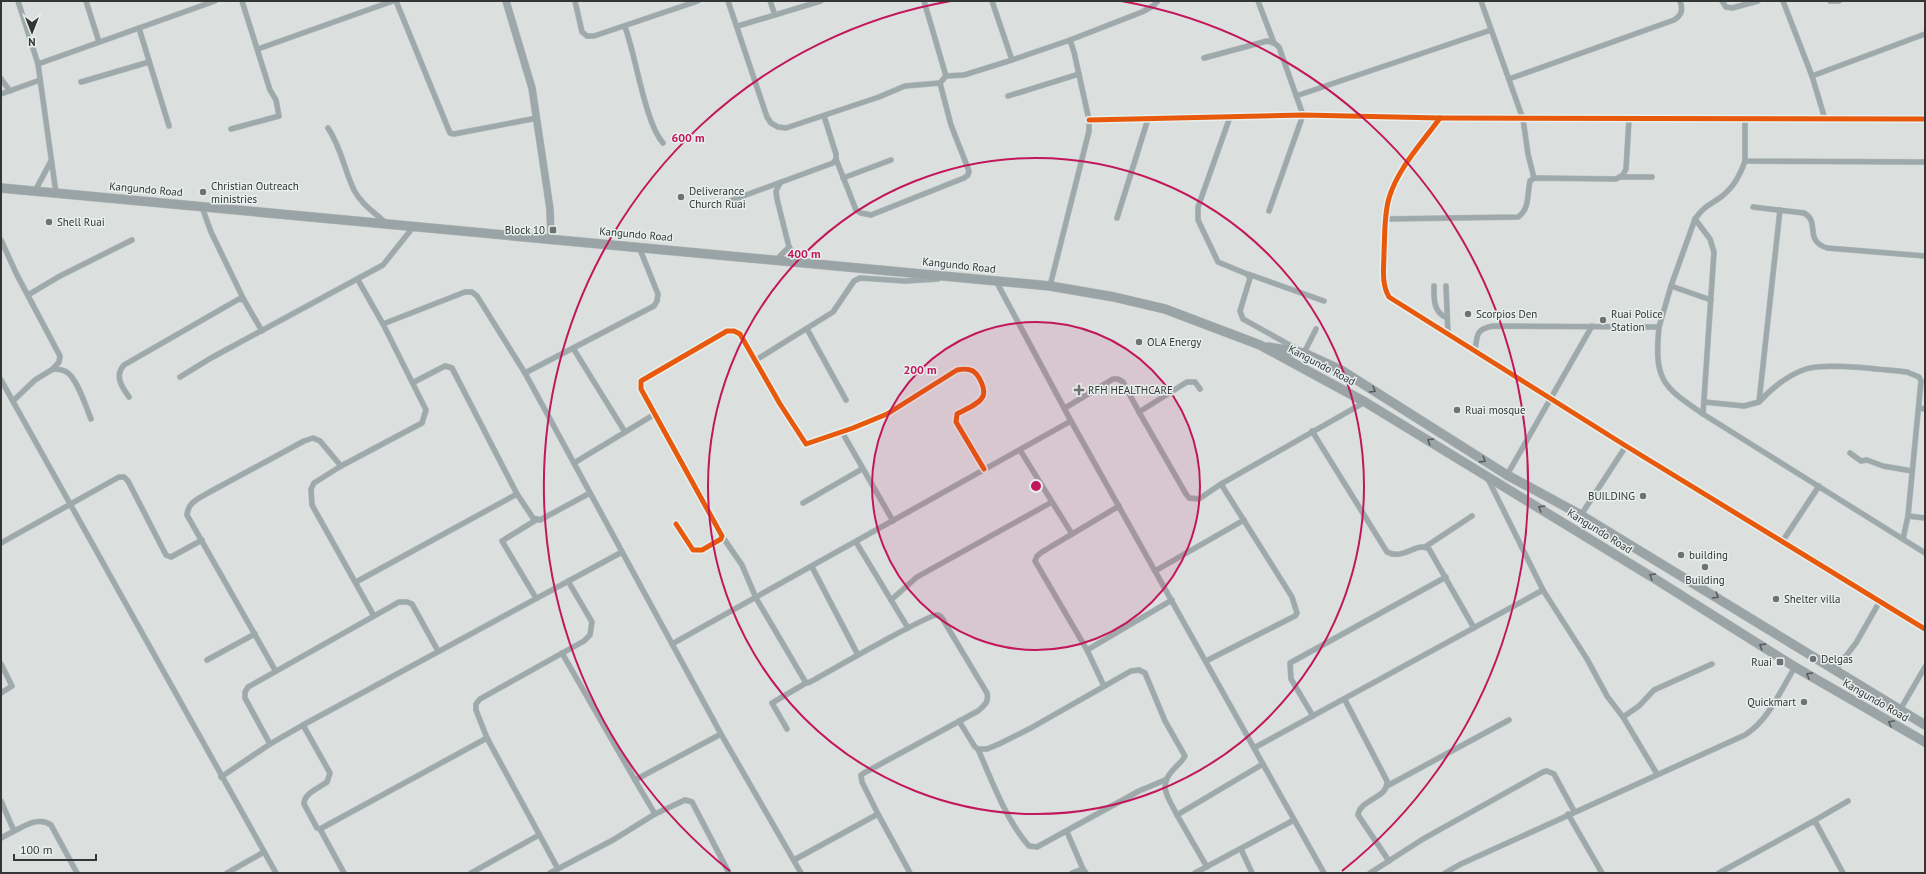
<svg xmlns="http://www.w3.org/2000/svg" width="1926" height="874" font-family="'PT Sans',sans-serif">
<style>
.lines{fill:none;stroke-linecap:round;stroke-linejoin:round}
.street-casing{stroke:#babdbc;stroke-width:6}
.secondary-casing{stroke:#babdbc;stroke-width:8}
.highway-casing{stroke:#babdbc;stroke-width:10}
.street{stroke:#9ea9ab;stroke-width:5}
.secondary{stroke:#9ca8a9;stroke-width:7}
.highway{stroke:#9aa4a7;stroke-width:9}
.cycleway-casing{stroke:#e7f0ee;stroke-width:8}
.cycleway{stroke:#e8590c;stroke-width:5}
.oneway{stroke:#575c5d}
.ring{fill:none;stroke:#c2185b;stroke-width:2}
.poi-dot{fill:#6e7270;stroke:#e7f0ee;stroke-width:1.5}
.labels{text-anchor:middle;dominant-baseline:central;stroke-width:3;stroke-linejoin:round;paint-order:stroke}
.poi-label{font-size:11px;fill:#333635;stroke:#e7f0ee;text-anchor:start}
.street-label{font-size:11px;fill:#333635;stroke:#e7f0ee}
.centre{fill:#c2185b;stroke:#e7f0ee;stroke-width:2}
.ring-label{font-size:12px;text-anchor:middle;font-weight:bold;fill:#c2185b;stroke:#e7f0ee;stroke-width:3;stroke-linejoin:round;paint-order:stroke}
</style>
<rect width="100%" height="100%" fill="#dbe0df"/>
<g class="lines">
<defs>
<g id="street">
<path d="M18 1 38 64 56 193"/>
<path d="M86 1 99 42"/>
<path d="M396 1 450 133 454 134 537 118"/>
<path d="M575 1 582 32 587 36H594L698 1"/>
<path d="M728 1 767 117 771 123 778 127 786 128 879 97 905 86 940 83 946 76 964 75 1012 60"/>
<path d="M770 1 775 15"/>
<path d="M924 1 946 76"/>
<path d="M992 1 1012 60 1070 40 1074 52 1089 120V131L1050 286"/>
<path d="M1258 1 1274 43"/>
<path d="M1481 1 1523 119 1528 154 1534 178"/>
<path d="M1722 1 1726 7 1732 8 1758 1"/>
<path d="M1783 1 1812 76"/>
<path d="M1830 1H1839"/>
<path d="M738 26 821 1"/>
<path d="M625 27C636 56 645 123 663 143"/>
<path d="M139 28 169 126"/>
<path d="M1070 40 1142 12 1153 6 1158 1"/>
<path d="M258 49 393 1"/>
<path d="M1204 58 1267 41 1274 43 1279 47 1303 115 1269 211"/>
<path d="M38 64 215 1"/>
<path d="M1 79 10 91"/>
<path d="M1509 79 1674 20C1682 15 1683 10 1680 1"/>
<path d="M81 82 149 62"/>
<path d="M1 94 40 80"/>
<path d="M1008 96 1079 74"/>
<path d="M1296 96 1491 30"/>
<path d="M824 116 836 154V159L856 210 861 213 871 215 964 178 968 175 969 171 951 125 940 83"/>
<path d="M1230 117 1198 207V220L1218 262 1247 274 1250 278 1240 311 1243 319 1304 353 1316 329"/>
<path d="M1440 118C1422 143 1398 168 1389 198 1384 215 1385 234 1384 252 1384 268 1381 283 1389 297L1626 446 1925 629"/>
<path d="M1745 119V161L1925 162"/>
<path d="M1825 119 1812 76 1925 34"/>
<path d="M1089 120 1303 115 1440 118 1925 119"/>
<path d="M328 128C341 147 344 169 354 190 361 204 375 213 386 223"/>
<path d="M231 129 279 116 276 100 270 90 242 1"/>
<path d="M1745 161C1740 175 1734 187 1721 197 1710 205 1704 206 1695 219L1710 239 1714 252 1703 414 1925 553"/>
<path d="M1621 177H1652"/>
<path d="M843 178 891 160"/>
<path d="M780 183 776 191 777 199 789 247 798 261"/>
<path d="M35 191 51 161"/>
<path d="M727 202 833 163 836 159"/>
<path d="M202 207 211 232 244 300"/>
<path d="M1753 207 1804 213C1821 222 1803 240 1827 248L1925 256"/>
<path d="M1117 218 1148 119"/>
<path d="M1385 219 1518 217C1530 209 1527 194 1530 181L1534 178 1616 179 1623 175 1626 169 1629 119"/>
<path d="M1 240 17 275 60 356 59 362 53 369 35 380 13 401"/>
<path d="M777 259 789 247"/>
<path d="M1248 274 1324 301"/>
<path d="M358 280 383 324 426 410 422 423 341 466 314 483 311 489 312 505 374 616"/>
<path d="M996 281 1071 421 1324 873"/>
<path d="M1434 286C1434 299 1433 312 1447 318"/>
<path d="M1446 286 1448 334"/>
<path d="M1671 286 1711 300"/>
<path d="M28 295 60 276 132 240"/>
<path d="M383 324 465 292H472L477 296 525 373 721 734 801 873"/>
<path d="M1659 327C1654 380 1662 386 1703 414"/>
<path d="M807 329 846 400"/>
<path d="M573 348 625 432"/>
<path d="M1475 351C1477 335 1476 329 1493 326L1659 327 1671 286 1695 219"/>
<path d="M756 360 833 312 854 281 860 278 905 281 938 279"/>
<path d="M53 369C58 369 63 369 68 373 78 381 86 407 91 419"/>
<path d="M525 373 654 306 657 301 658 294 639 247"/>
<path d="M180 377 211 358 383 265 414 226"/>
<path d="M1 380 276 873"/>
<path d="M414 382 445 366 452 368 517 494 533 518 540 520 590 493"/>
<path d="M1200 389 1195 382H1187L1139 412 1186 494 1189 498 1199 499 1221 484 1365 402"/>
<path d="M129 397C122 387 114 376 124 365L239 299 244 300 262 331"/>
<path d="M1704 402 1744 406 1759 402 1780 210"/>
<path d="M1759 402C1772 388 1788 375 1806 369 1827 362 1883 370 1907 372L1919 377 1921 381 1908 516 1903 539"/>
<path d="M1065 408 1113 379H1118L1123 382 1139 412"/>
<path d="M1919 408 1925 409"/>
<path d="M1312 431 1387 552C1404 561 1416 541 1429 549L1474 628"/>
<path d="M842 432 893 521"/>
<path d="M1020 450 1072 534"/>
<path d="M1850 453 1861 461 1867 460 1883 466 1912 471"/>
<path d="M574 463 655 414"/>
<path d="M1507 475 1592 326"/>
<path d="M1488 479 1543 590 1587 659 1607 696 1623 717 1639 706 1654 690 1712 664"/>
<path d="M803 503 862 469"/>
<path d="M1581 515 1626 446"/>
<path d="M1908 516 1925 518"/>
<path d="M676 524 693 550H702L721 539 722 536 641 389V381L727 331H734L740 334 780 404 806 444 853 428 887 414 957 370C962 369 968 368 973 371 979 375 986 389 983 396 980 404 964 410 957 414L956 422 984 469"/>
<path d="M722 536 742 565 756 598 806 683 810 682C825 674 928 614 937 615 941 615 943 619 945 623L987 693C989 702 985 705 978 711L864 773 861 775 862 782 878 814"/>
<path d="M856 542 908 628"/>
<path d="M1782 542 1819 486"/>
<path d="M1 543 119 477H124L128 481 166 555 171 557 202 540"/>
<path d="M1425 547 1472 516"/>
<path d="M812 567 858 655"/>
<path d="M1155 571 1244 520"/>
<path d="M356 582 517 494"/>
<path d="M536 598 502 541 536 520"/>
<path d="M891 600 917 577 1052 502"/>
<path d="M672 644 1071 421"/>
<path d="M1087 650 1035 561 1037 556 1042 552 1119 506"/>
<path d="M562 653 635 780"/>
<path d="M207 660 255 634"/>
<path d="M1206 661 1295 616 1297 613 1292 597 1221 484"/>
<path d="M1 664 12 686 1 693"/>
<path d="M275 670 187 515C188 503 196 500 206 494L304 441 313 438 320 441 341 466"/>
<path d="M1835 670 1856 643 1880 601"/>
<path d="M1104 686 1087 650 1172 600"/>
<path d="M1345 700 1387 781C1389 798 1360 799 1358 815L1389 861"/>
<path d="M1900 710 1925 667"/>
<path d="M1313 716 1291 679 1290 663 1446 577"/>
<path d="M1623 717 1657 774"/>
<path d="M959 721 975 747 978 749H987L999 744 1031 728 1131 671 1139 670 1145 673 1165 721 1185 756C1182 762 1177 765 1173 770 1157 787 1169 798 1177 815L1263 764"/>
<path d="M303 725 330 773 327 782C319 788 304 793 304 804L317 828 320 829 487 738"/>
<path d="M787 729 772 703 806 683"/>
<path d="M270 744 245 698V692L248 687 399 602H407L412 604 438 651"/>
<path d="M1254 748 1543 590"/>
<path d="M978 749C991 779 1007 822 1029 846L1037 847 1139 791 1165 780"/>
<path d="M221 777 270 744 303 725 622 552"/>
<path d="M1387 786 1509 720"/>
<path d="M1 801 14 831 1 838"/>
<path d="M655 814 635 780 721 734"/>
<path d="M1568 814 1602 873"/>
<path d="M1177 815 1207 867"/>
<path d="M1812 822 1848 801"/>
<path d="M320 829 344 873"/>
<path d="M14 831C25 826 39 816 51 825L77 873"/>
<path d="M1067 832 1083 869"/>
<path d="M1241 849 1252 873"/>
<path d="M794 860 878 814 910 873"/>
<path d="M558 869 487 738 476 710V704L480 699 584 641 590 635 592 622 568 581"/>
<path d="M227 873 264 852"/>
<path d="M471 873 539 835"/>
<path d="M550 873 613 840 655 814 685 800 692 802 729 873"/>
<path d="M1072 873 1083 869 1086 873"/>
<path d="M1195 873 1294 820"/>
<path d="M1370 873 1423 839 1543 772 1547 771 1554 774 1574 811"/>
<path d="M1445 873 1461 864 1745 735C1769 720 1780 691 1795 667"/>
<path d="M1719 873 1812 822 1816 823 1843 873"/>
</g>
<path id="secondary" d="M506 1 532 88 550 209 551 238"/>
<g id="highway">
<path d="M1 188 1050 286 1114 297 1165 309 1260 345 1365 402 1660 582 1795 667 1925 742"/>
<path d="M1268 347 1304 353 1341 370 1507 475 1581 515 1925 725"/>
</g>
</defs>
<use href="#street" class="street-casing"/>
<use href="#secondary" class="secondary-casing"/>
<use href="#highway" class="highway-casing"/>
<use href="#street" class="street"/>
<use href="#secondary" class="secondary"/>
<use href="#highway" class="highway"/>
<defs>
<g id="cycleway">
<path d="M1440 118C1422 143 1398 168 1389 198 1384 215 1385 234 1384 252 1384 268 1381 283 1389 297L1626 446 1925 629"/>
<path d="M1089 120 1303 115 1440 118 1925 119"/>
<path d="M676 524 693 550H702L721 539 722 536 641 389V381L727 331H734L740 334 780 404 806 444 853 428 887 414 957 370C962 369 968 368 973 371 979 375 986 389 983 396 980 404 964 410 957 414L956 422 984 469"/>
</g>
</defs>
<use href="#cycleway" class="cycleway-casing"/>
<use href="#cycleway" class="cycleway"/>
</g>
<defs><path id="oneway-chevron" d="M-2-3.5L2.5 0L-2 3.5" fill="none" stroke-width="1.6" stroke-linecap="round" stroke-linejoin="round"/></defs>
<g class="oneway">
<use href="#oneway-chevron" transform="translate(1373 390) rotate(31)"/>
<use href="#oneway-chevron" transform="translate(1430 441) rotate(-149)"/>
<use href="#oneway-chevron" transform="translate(1483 460) rotate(32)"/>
<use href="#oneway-chevron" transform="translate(1541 508) rotate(-148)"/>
<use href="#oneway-chevron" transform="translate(1652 576) rotate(-149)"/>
<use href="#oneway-chevron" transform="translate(1716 596) rotate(31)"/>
<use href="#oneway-chevron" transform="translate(1762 646) rotate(-148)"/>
<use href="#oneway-chevron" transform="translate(1809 675) rotate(-150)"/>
<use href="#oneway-chevron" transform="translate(1891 723) rotate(-150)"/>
</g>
<circle cx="1036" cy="486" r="164" fill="#c2185b" fill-opacity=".12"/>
<g class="ring">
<circle cx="1036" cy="486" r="164"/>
<circle cx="1036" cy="486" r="328"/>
<path d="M730 871A492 492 0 0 1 951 1M1121 1A492 492 0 0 1 1342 871"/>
</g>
<g class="poi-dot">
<circle cx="203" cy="192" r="4"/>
<circle cx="681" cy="197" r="4"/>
<circle cx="49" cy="222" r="4"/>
<rect x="549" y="226" width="8" height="8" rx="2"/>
<circle cx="1468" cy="314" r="4"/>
<circle cx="1603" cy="320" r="4"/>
<circle cx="1139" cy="342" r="4"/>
<path d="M1077 384h4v4h4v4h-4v4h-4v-4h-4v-4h4z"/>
<circle cx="1457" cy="410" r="4"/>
<circle cx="1643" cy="496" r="4"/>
<circle cx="1681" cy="555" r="4"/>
<circle cx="1705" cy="567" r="4"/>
<circle cx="1776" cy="599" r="4"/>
<circle cx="1813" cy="659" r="4"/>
<rect x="1776" y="658" width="8" height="8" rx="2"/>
<circle cx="1804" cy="702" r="4"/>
</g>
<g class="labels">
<g class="poi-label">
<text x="211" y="186">Christian Outreach<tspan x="211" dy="13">ministries</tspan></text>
<text x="689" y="191">Deliverance<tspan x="689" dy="13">Church Ruai</tspan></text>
<text x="57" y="222">Shell Ruai</text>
<text x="545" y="230" text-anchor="end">Block 10</text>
<text x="1476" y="314">Scorpios Den</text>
<text x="1611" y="314">Ruai Police<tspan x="1611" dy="13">Station</tspan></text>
<text x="1147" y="342">OLA Energy</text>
<text x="1088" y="390">RFH HEALTHCARE</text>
<text x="1465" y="410">Ruai mosque</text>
<text x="1635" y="496" text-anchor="end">BUILDING</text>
<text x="1689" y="555">building</text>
<text x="1705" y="580" text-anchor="middle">Building</text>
<text x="1784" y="599">Shelter villa</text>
<text x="1821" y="659">Delgas</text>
<text x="1772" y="662" text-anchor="end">Ruai</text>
<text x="1796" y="702" text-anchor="end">Quickmart</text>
</g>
<g class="street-label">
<text transform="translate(146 189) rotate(5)">Kangundo Road</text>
<text transform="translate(636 234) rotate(5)">Kangundo Road</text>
<text transform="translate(959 265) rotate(6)">Kangundo Road</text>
<text transform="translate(1322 365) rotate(28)">Kangundo Road</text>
<text transform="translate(1600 531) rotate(32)">Kangundo Road</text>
<text transform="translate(1876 700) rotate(30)">Kangundo Road</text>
</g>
</g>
<circle cx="1036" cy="486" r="6" class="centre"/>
<g class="ring-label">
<text x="688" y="142">600 m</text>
<text x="804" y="258">400 m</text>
<text x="920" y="374">200 m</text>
</g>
<rect width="1926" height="874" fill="none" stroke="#333635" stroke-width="4"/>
<g transform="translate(32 32) rotate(180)" stroke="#e7f0ee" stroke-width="3" paint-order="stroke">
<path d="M0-3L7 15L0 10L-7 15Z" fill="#333635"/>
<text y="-6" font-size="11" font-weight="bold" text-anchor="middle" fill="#333635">N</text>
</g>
<path d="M14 854v6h82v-6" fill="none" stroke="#333635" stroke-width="2"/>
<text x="20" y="854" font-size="12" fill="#333635" stroke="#e7f0ee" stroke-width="3" paint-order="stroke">100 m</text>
</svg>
